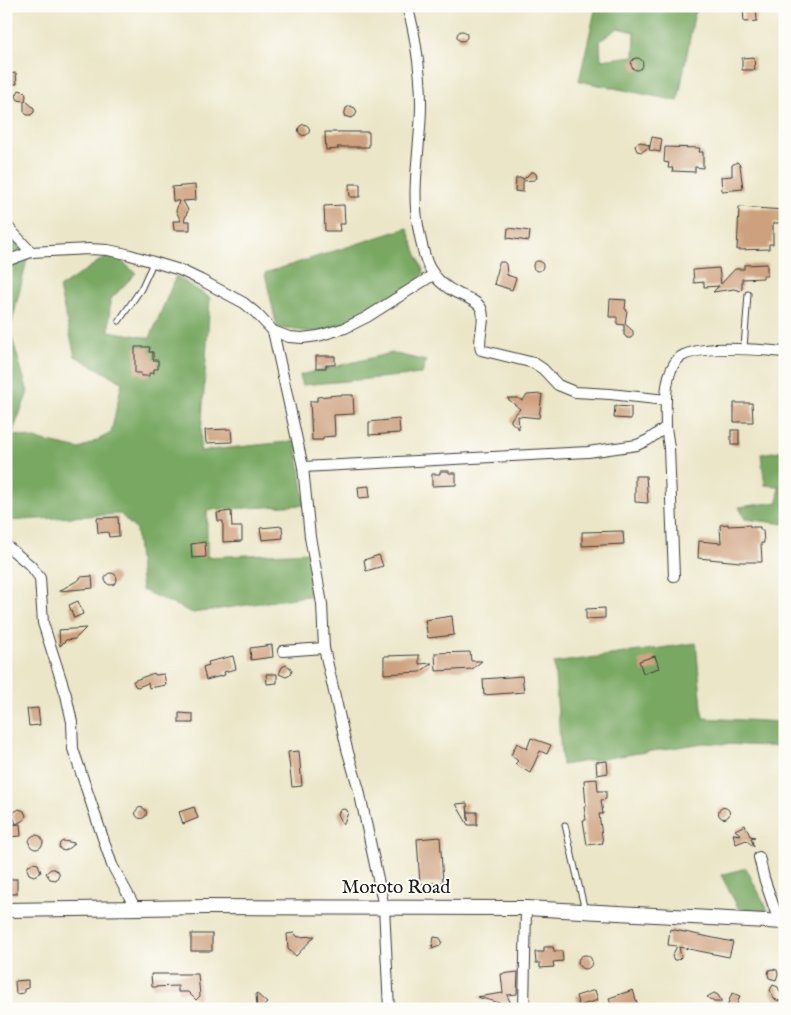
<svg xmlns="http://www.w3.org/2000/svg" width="791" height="1015" font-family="'IM FELL English',serif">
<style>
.forest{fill:#78a862;stroke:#4a623f;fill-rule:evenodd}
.building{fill:#cea17e}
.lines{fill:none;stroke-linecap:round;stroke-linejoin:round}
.lane-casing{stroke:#3b3a36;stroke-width:7}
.street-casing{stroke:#3b3a36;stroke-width:12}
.secondary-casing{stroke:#3b3a36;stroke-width:16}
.lane{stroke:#fff;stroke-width:5}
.street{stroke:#fff;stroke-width:10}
.secondary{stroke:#fff;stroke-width:14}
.labels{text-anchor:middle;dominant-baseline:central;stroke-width:4;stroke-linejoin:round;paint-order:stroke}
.street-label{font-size:19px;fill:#1c1c1c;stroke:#fdfcf7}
</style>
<rect width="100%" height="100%" fill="#fdfcf7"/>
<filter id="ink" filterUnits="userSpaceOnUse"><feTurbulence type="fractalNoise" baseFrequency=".02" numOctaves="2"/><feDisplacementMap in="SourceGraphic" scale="10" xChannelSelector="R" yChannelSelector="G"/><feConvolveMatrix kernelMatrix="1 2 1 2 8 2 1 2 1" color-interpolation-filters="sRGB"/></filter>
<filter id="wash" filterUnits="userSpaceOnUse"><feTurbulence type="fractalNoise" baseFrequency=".0096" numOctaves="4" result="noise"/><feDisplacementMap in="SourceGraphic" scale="20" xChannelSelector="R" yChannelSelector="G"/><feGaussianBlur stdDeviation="1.12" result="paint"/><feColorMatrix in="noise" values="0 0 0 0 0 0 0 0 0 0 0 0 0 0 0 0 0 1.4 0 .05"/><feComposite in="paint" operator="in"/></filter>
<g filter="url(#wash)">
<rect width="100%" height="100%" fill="#ebe6c8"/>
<g class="forest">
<path d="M596 6H696L678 101 579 81ZM618 28 635 32 634 56 601 60 600 41Z"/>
<path d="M6 228 28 256 10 331 28 392 12 434 80 449 111 433 122 382 75 356 59 288 111 253 136 273 110 300 109 331 150 338 176 276 210 298 200 451 296 441 305 505 207 510V557L309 552 314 595 193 613 142 590 136 530 120 514 6 521Z"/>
<path d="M407 228 424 273 400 301 330 334 277 328 265 273Z"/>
<path d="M392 353 426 361 422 374 302 385 300 375Z"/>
<path d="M785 450V524L745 519 739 507 778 502 779 486 765 485 761 454Z"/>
<path d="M696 643 703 718 785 722V747L704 743 562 765 554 663Z"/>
<path d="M746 868 771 916 743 917 721 875Z"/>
</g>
<g id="blocks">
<g class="building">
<path d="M756 6 757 21 744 22 743 7Z"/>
<circle cx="462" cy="36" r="5"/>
<path d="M754 57 755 70H742V58Z"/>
<circle cx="637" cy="64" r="6"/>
<path d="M16 73 17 84H6V74Z"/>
<path d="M19 90 25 92 26 96 25 100 34 108V112L31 115H27L24 112V101L18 100 16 96Z"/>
<path d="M350 106 355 108 357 112 355 116 351 118 344 116 346 108Z"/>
<circle cx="304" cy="130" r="5.5"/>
<path d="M325 132H369V147H337L339 149 326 150Z"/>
<path d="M652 137 662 139 660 152 649 150 650 146 642 152 637 151 635 146 636 144 641 142 650 146Z"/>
<path d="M665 147 700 148 699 152H703V168L695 167V172L672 171 673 168H668L669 163 664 162Z"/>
<path d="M737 162 740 165 743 189 722 191 721 177 732 176V165Z"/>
<path d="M531 172H534L536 174 537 178 534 180 523 181V192L515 191 516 178H523V180Z"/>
<path d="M349 184H360V197H350Z"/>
<path d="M195 185 196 200 183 201 188 210 184 221H190V230H174L173 221H181L176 211 179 201H173L172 187Z"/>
<path d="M344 205 345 224H339L340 231H325L324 206Z"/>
<path d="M739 207 785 210V223H773V244H769V249L737 250Z"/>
<path d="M508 228 530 231 529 241 507 238Z"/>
<circle cx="538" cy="266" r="5"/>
<path d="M500 262H504L506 264 507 275 516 278 512 290 494 284 498 270V265Z"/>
<path d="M767 264V276H763V278L742 279V289L740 291 734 289 713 292 719 286 704 287V282L694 283 693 270 719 268 721 284 735 269H744V265Z"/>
<path d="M610 299 626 300 625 309 627 310 625 324 633 331V335L631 338H627L624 335V325L617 324V317H609Z"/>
<path d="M135 347H150L149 352H153V360H158V369H154V373H149V376H141V373H135Z"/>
<path d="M316 356H335V365H326V368H316Z"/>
<path d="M542 394 539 418 518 416 519 429 511 422V419L520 409 507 398H518L522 401 527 395Z"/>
<path d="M338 395H353L354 414 334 415 335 436 323 437V440H312L310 401H317V397Z"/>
<path d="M734 403H752L753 422H734Z"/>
<path d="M615 406 631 407V419L614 418Z"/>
<path d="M399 419 400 433 369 435V422Z"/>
<path d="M231 429 232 442 206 443 205 430Z"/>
<rect x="731" y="430" width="8" height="15"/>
<path d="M440 471H449V473H456V485L432 486V474H440Z"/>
<path d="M635 476H646L648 503 635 502Z"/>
<path d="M369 486 370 497 359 498 358 487Z"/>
<path d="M231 511 232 527H242V541L223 542V521H218L217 513Z"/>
<path d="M118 517 119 536 109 537 108 532 98 533 97 518Z"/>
<path d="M728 524V526L750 525V527H760V530H763L764 543H761L762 562H740L698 558 699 541 721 543 720 525Z"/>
<path d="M282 526 283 538 262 540 260 528Z"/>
<path d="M623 531 624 544 582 546V532Z"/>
<path d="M205 542 206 557 192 558 191 544Z"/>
<path d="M379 555 383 566 366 571 364 560Z"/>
<circle cx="111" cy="579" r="6"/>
<path d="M92 576 93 588 59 591 80 579V577Z"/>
<path d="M78 601 83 614 74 618 69 605Z"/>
<path d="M605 608V618L586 619V609Z"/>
<path d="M452 616 454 635 428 638 425 620Z"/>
<path d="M86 628 75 639 66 640 60 646 59 630Z"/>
<path d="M272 645 273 657 251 660 250 648Z"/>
<path d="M470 652 471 661H482L472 669 436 671 435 653Z"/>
<path d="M419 655V664L432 663 420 672 384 674V656Z"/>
<path d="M233 656 236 669 224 672 225 675 206 680 203 667 209 665 208 662Z"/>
<path d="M655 656 659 668 643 673 639 661Z"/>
<path d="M286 665 290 667 292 671 290 675 286 677 279 674 282 667Z"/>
<path d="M154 673 155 675 164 674 166 685 149 688 148 683 138 687 135 686 133 681Z"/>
<path d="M266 674H277V683L267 684Z"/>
<path d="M522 676 524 692 484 695 483 679Z"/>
<path d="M38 708 40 725 29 726 27 709Z"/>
<path d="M179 713 193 714V723H179Z"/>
<path d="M531 738 551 745 547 754 540 751 530 773 515 764 518 761 511 755 517 743 527 749Z"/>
<path d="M299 751 302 786 292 787 288 752Z"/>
<path d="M607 761 608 773 597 775 596 762Z"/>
<path d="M597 779 598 791H606V799L601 800 603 814H599L603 843 587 845 583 820H586L584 806H586L584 780Z"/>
<path d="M467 803 468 821V812H477V825H468L456 804Z"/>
<path d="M194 807 198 818 183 824 179 812Z"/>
<circle cx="724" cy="813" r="5.5"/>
<circle cx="141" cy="813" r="5.5"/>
<path d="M19 809 24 811 26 816 24 820 16 824 13 816 14 812Z"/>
<path d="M343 809 347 810 348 813 343 825 338 814 340 810Z"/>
<path d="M20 824 21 836 6 837V825Z"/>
<path d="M745 825 750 836 755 837 751 838 754 847 746 840 736 844 733 834 741 835 735 830Z"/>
<circle cx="36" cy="842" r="7"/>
<path d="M440 837 443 882 420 884 417 839Z"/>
<path d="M63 841 75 843 65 851 61 850 59 847 60 843Z"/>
<path d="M33 863 38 864 41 872 34 876 29 874 27 869 29 865Z"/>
<path d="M51 869H54L59 872V875L56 880 50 879 46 873Z"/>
<rect x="6" y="879" width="11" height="15"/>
<path d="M670 929 733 942 729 957 679 947 681 957 678 960H674L672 956 677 946 668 945Z"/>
<path d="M294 933 298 937 315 936 296 956 288 949 287 934Z"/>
<rect x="191" y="934" width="21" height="17"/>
<path d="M434 937 440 938 442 941 440 946 432 949Z"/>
<path d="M544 947H553L554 951H562L563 961 553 962 554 967 540 968V963H536L535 952H544Z"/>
<circle cx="585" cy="962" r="7"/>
<path d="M773 969 777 970 778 974 776 980 769 978 768 974 769 970Z"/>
<path d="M518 972 517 994 507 995 512 1006 477 997 503 993 501 974Z"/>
<path d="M151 974H198L200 996 196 1000 188 992H178V986L152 987Z"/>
<path d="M28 980V988L24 989V993L16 994 15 981Z"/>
<path d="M773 985 778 987 785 1003 774 999 770 990Z"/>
<path d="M595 990 598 1000 579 1006 576 996Z"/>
<path d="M633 990 638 1006 631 1009H612L609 998Z"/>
<path d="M256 993 267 1003 261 1009H257Z"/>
<path d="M714 993 718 995 722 1002H714L707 997Z"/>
<path d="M732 993 740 996 735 1009H726Z"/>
</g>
</g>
</g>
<g filter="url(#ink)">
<use href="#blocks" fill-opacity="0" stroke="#3b3a36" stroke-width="1"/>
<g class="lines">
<defs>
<g id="lane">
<path d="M119 321 141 289 153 263"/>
<path d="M744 348 748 294"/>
<path d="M565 825 585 911"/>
</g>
<g id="street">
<path d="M406 6C412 18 414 34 416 47 419 65 421 85 421 104 421 144 411 186 418 226 424 258 427 279 459 294 466 297 477 301 481 308 487 320 477 337 481 350L534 363 543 369 558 385 575 392 610 394 666 400"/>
<path d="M6 225 31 252"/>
<path d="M6 261 31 252 89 249 108 250 127 254 180 270 201 280 244 303 256 313 273 331 289 337 302 338 318 336 345 328 367 317 433 275"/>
<path d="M273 331 303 467"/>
<path d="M666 427 669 448 674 576"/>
<path d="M6 545 31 566 40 578 43 623 66 695 72 722 73 749 112 865 136 909"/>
<path d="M283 651 324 648"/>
<path d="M759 857 764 878 779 922"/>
<path d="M389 1009 384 907 359 790 347 749 324 648 322 604 310 537 303 467 588 452 637 445 648 440 666 427C666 408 663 374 678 359 694 343 762 350 785 352"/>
<path d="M524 1009 526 908"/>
</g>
<path id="secondary" d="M6 910 206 907 526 908 785 922"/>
</defs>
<use href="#lane" class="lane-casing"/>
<use href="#street" class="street-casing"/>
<use href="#secondary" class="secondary-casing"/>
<use href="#lane" class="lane"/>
<use href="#street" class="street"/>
<use href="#secondary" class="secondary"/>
</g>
</g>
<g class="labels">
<g class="street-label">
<text x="396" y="888">Moroto Road</text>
</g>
</g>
<rect width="791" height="1015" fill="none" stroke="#fdfcf7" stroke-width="25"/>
</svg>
